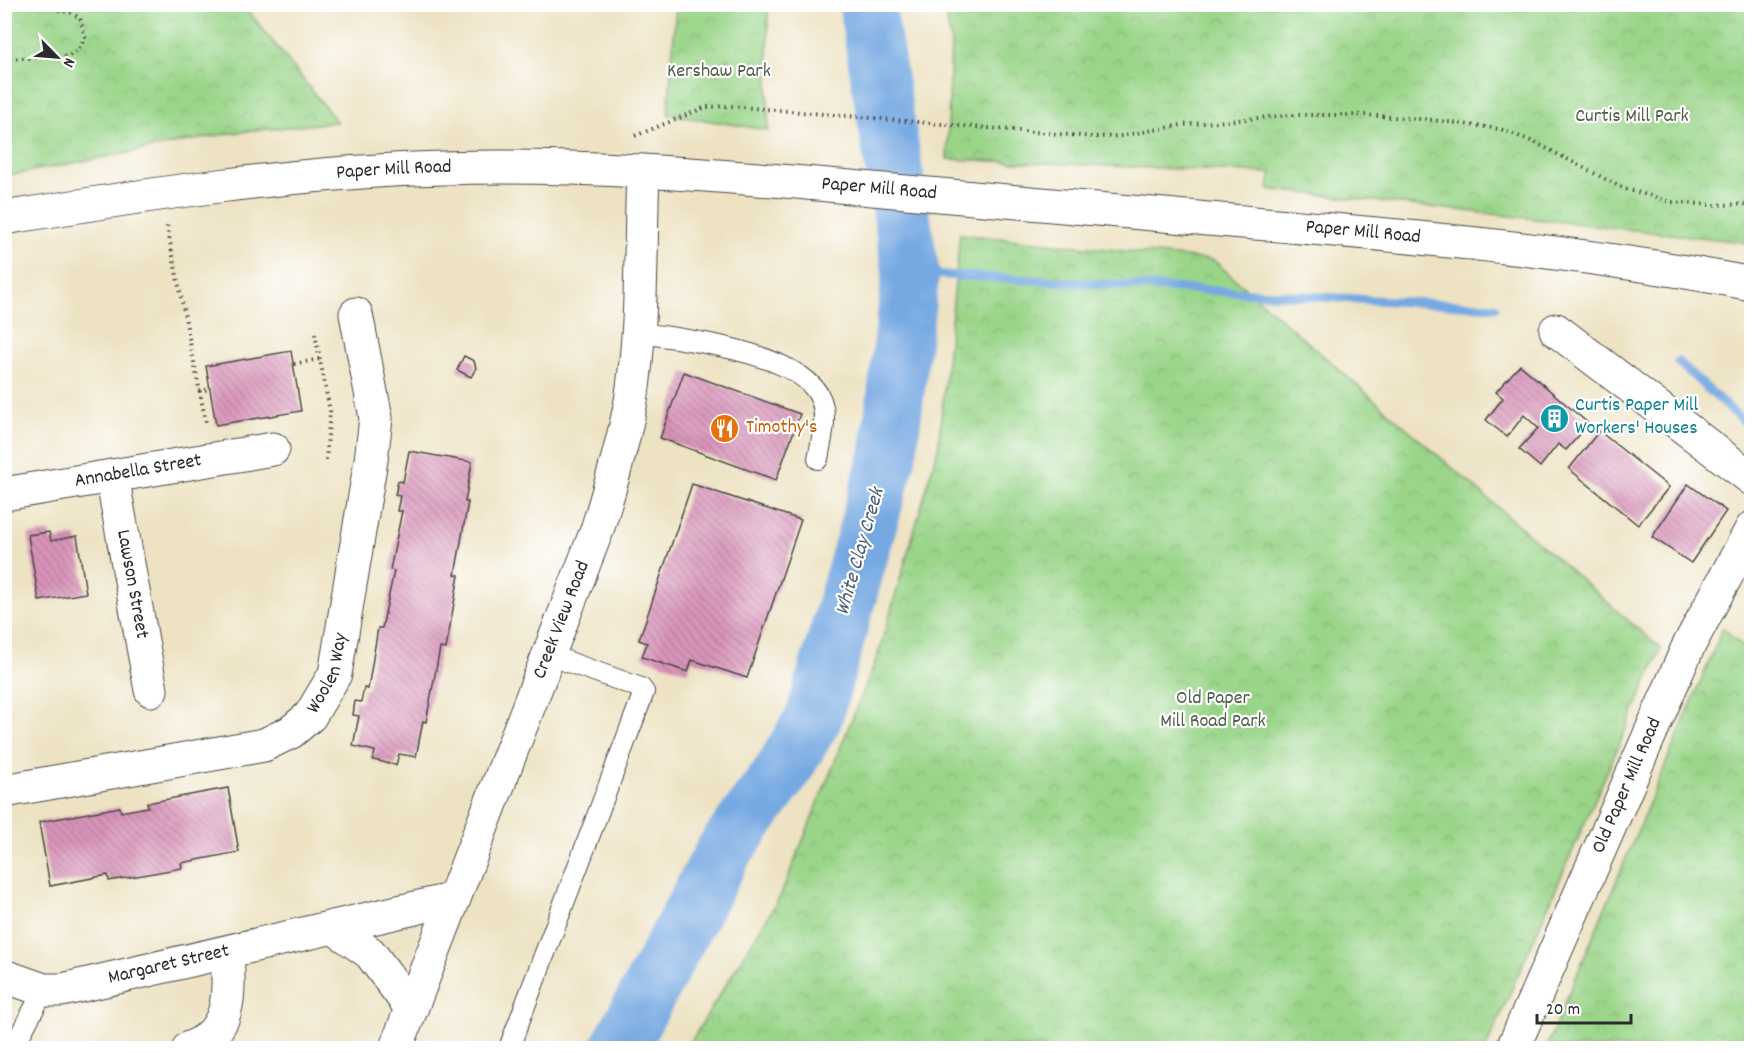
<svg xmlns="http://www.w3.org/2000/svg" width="1756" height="1053" font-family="Dekko,sans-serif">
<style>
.park{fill:url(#park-crowns);stroke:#62805a;stroke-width:1.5}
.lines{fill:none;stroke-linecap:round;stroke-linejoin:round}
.stream{stroke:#76a9e2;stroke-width:9}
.river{stroke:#76a9e2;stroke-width:57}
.building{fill:url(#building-back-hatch)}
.lane-casing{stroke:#484642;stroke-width:22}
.street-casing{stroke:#484642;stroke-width:35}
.primary-casing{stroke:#484642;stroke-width:35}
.path{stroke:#484642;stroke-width:4;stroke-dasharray:1.5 4.5;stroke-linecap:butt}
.lane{stroke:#fff;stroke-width:20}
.street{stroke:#fff;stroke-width:33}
.primary{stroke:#fff;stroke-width:33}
.labels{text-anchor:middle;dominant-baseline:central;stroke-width:4.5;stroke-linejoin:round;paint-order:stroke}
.park-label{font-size:20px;fill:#4c5e47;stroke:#fff}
.street-label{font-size:20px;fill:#2b2b2b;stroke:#fff}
.culture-label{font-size:20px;fill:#0d838f;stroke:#fff;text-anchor:start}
.food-label{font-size:20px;fill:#c56008;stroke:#fff;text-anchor:start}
.water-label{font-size:21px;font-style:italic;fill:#495d74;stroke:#fff}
</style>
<defs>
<pattern id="park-crowns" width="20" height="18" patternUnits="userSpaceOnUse" patternTransform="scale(1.5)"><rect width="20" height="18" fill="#9ad589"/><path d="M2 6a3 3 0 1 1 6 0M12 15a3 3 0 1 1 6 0" fill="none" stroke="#85b776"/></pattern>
<pattern id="building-back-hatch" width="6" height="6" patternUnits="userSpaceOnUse" patternTransform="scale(1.5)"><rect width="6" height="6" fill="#d994ba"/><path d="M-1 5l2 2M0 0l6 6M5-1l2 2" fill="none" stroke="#b07997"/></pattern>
</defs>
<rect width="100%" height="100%" fill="#fff"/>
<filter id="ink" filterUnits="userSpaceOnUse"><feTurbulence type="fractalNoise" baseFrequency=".0167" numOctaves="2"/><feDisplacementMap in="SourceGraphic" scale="12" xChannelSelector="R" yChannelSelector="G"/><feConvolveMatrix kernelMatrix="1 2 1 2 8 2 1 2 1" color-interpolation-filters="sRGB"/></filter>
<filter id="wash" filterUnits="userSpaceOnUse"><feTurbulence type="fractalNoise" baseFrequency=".008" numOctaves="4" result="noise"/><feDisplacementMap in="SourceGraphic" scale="24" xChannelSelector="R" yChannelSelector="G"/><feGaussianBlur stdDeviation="1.35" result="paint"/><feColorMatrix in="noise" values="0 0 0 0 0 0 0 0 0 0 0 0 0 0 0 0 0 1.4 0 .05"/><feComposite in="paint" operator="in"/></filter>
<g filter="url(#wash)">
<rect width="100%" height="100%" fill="#ede2c2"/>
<g class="park">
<path d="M4 5H250L248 11 337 122 231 133 5 176Z"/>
<path d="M676 5H768V130L668 114Z"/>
<path d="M944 5H1751V243L1268 189 1272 173 947 159 951 41Z"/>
<path d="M960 234 1213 260 1661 649 1486 1048H687L780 897 878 655 938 449Z"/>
<path d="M1723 628 1751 655V1048H1546Z"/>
</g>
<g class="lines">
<g class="stream">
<path d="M911 273 1495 307"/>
<path d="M1678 362 1752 429"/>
</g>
<path class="river" d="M619 1048 724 851 782 772 814 717 888 455 911 273 867 4"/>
</g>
<g id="blocks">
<g class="building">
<path d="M291 351 301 411 216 425 206 366Z"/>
<path d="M464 356 474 361 476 368 471 377 457 370Z"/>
<path d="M1520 365 1589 424 1566 450 1558 444 1540 467 1519 449 1538 428 1524 415 1507 437 1486 420 1503 398 1496 392Z"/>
<path d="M684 372 800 414 776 480 660 438Z"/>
<path d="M1599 431 1669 487 1638 525 1569 469Z"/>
<path d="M409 451 472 462 465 502H468L455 575H459L446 649 440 648 426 722 423 721 416 757 399 754 396 765 373 760 375 751 353 746 359 716 353 715 355 701 361 702 364 688 368 689 378 628H382L394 571 390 570 402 511H397L400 496 395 495 398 481 403 482Z"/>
<path d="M692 484 801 520 747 678 692 660 688 672 642 657 647 643 639 640Z"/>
<path d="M1688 484 1726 511 1691 563 1652 537Z"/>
<path d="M49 532 51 541 77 536 86 593 39 601 28 535Z"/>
<path d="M5 583 10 610 5 611Z"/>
<path d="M228 788 239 852 181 863 182 868 109 881 108 875 50 886 39 822 120 807 121 812 148 807 147 803Z"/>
</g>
</g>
</g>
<g filter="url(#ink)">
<use href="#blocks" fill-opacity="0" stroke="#484642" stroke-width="1.5"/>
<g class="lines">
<defs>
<g id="lane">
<path d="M638 333C681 338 804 353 821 400 828 418 821 441 818 459"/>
<path d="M13 1048 44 990"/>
<path d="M509 1048 644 692 641 688 549 655"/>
</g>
<g id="street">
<path d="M1556 330 1752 479"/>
<path id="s1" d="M112 476 151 690"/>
<path id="s2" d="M4 494 273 449"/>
<path id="s3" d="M4 791 264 745 291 732 310 716 335 674 371 460 376 418 356 314"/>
<path d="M333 927 370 953 411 1008"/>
<path id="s4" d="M4 976 44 990H62L454 899"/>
<path d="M189 1048C233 1033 229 991 227 953"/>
<path id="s5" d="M396 1048 597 530C610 488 623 445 631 401 643 325 640 248 643 171"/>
<path id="s6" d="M1513 1048 1688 647 1752 528"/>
</g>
<g id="primary">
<path id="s7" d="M4 218C150 194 295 172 443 168 575 164 707 174 839 186 948 195 1056 205 1164 215 1361 233 1558 246 1752 284"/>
</g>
</defs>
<use href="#lane" class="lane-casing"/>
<use href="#street" class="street-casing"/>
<use href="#primary" class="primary-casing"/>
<g class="path">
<path d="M4 59 69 56 79 49 85 37 80 18 71 13 34 4"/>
<path d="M635 136 706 107 730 106 1093 137 1120 136 1182 125 1291 115H1365L1433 120 1500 129 1534 142 1623 188 1671 202 1715 205 1752 204"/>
<path d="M167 226 206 423"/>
<path d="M315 334 330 411 326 460"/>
<path d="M294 364 320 359"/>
<path d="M199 391 210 389"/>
</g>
<use href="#lane" class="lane"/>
<use href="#street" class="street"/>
<use href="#primary" class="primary"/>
</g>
</g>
<defs>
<symbol id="building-disc" viewBox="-11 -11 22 22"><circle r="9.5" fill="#0f9aa8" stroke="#fff"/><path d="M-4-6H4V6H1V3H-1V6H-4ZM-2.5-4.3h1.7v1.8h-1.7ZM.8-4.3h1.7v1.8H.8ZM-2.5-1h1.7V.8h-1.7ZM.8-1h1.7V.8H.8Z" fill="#fff"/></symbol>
<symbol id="restaurant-disc" viewBox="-11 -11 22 22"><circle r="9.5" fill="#e8710a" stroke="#fff"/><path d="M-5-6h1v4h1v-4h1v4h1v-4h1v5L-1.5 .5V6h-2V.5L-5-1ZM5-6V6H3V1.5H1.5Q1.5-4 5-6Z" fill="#fff"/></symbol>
</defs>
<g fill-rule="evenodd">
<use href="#building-disc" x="1538" y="402" width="33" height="33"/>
<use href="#restaurant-disc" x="708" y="412" width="33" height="33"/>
</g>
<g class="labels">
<g class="park-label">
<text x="719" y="72">Kershaw Park</text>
<text x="1632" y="117">Curtis Mill Park</text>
<text x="1213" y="699">Old Paper<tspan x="1213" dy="23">Mill Road Park</tspan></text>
</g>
<g class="street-label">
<text stroke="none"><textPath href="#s7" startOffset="393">Paper Mill Road</textPath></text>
<text stroke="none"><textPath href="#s7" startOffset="879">Paper Mill Road</textPath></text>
<text stroke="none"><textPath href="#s7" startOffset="1365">Paper Mill Road</textPath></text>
<text stroke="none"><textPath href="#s2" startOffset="136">Annabella Street</textPath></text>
<text stroke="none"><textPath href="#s1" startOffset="110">Lawson Street</textPath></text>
<text stroke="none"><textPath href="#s5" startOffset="459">Creek View Road</textPath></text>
<text stroke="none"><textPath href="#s3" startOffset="366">Woolen Way</textPath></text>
<text stroke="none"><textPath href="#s6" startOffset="286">Old Paper Mill Road</textPath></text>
<text stroke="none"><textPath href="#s4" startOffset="170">Margaret Street</textPath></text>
</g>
<g class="culture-label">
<text x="1575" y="406">Curtis Paper Mill<tspan x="1575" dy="23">Workers' Houses</tspan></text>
</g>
<g class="food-label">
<text x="746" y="428">Timothy's</text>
</g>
<g class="water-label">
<text transform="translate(861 552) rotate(-74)">White Clay Creek</text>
</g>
</g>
<rect width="1756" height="1053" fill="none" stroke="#fff" stroke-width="24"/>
<g transform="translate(57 57) rotate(115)" stroke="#ffffff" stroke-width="4.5" paint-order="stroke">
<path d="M0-4.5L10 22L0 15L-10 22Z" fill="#2b2b2b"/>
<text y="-9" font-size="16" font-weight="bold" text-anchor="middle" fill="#2b2b2b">N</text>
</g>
<path d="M1537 1014v9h94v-9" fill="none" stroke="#2b2b2b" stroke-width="3"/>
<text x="1546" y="1014" font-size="18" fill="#2b2b2b" stroke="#ffffff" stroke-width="4.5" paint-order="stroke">20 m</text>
</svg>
